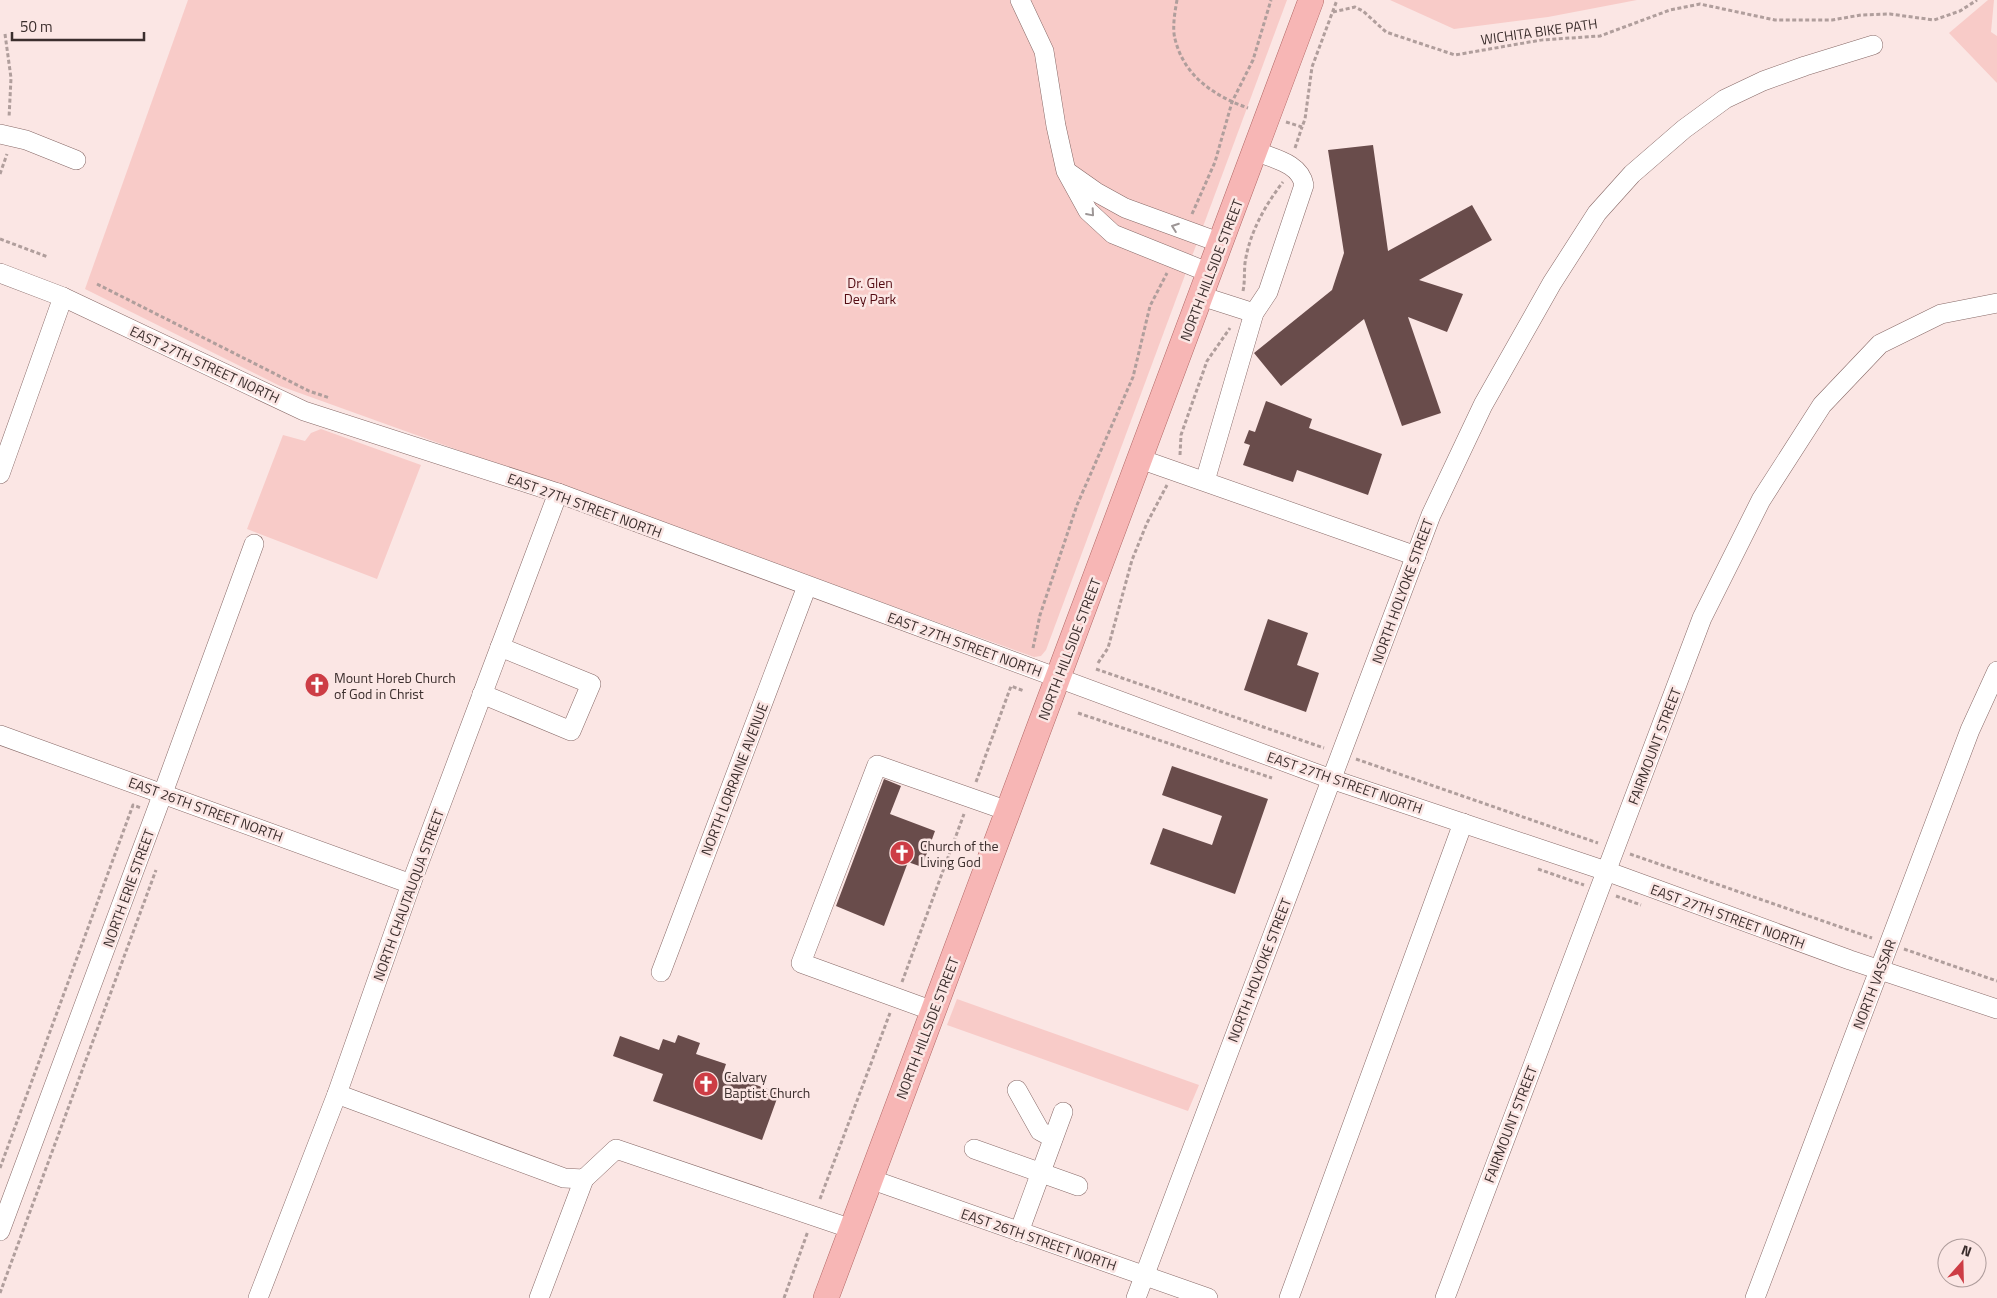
<svg xmlns="http://www.w3.org/2000/svg" width="1997" height="1298" font-family="'Titillium Web',sans-serif">
<style>
.green{fill:#f8cbc8}
.building{fill:#694c4b}
.lines{fill:none;stroke-linecap:round;stroke-linejoin:round}
.minor-casing{stroke:#876967;stroke-width:20}
.major-casing{stroke:#b16765;stroke-width:26}
.path{stroke:#b09e9c;stroke-width:3;stroke-dasharray:4 2.5;stroke-linecap:butt}
.minor{stroke:#fff;stroke-width:19}
.major{stroke:#f7b6b5;stroke-width:25}
.oneway{stroke:#9d9696}
.labels{text-anchor:middle;dominant-baseline:central;stroke-width:5;stroke-linejoin:round;paint-order:stroke}
.street-label{font-size:14px;fill:#3b2e2d;stroke:#fbe6e4}
.park-label{font-size:14px;fill:#530b12;stroke:#fbe6e4}
.poi-label{font-size:14px;fill:#3b2e2d;stroke:#fbe6e4;text-anchor:start}
</style>
<rect width="100%" height="100%" fill="#fbe6e4"/>
<g class="green">
<path d="M188 0H1287L1046 650 1041 656 1034 657 280 386 85 289Z"/>
<path d="M1390 0H1637L1548 17 1454 29Z"/>
<path d="M1988 0H1994L1991 32 1997 36V83L1949 33Z"/>
<path d="M321 429 421 465 377 579 247 529 283 435 305 441 311 433Z"/>
<path d="M957 999 1199 1085 1188 1111 947 1025Z"/>
</g>
<g class="building">
<path d="M1373 145 1388 251 1472 205 1492 240 1419 280 1463 294 1447 332 1408 317 1441 413 1402 426 1364 319 1281 386 1254 353 1332 290 1344 253 1328 150Z"/>
<path d="M1266 401 1312 419 1309 428 1382 454 1368 495 1297 470 1293 482 1243 465 1250 445 1244 443 1249 430 1255 432Z"/>
<path d="M1268 619 1308 633 1297 665 1319 673 1306 712 1244 690Z"/>
<path d="M1172 766 1268 799 1235 894 1150 864 1163 828 1212 845 1222 816 1162 795Z"/>
<path d="M884 779 901 786 890 814 935 831 922 867 908 862 884 926 836 906Z"/>
<path d="M678 1035 700 1043 696 1054 726 1064 723 1073 779 1093 762 1140 653 1101 663 1074 613 1056 620 1036 659 1050 663 1039 675 1043Z"/>
</g>
<g class="lines">
<defs>
<g id="minor">
<path d="M1020 0 1044 51 1056 126 1066 171 1088 211 1113 234 1210 273"/>
<path d="M0 134 26 140 76 160"/>
<path d="M1069 173 1096 192 1125 208 1221 243"/>
<path d="M0 273 63 297 304 411 558 493 1331 779 1606 871 1850 960 1997 1009"/>
<path d="M1201 296 1254 313"/>
<path d="M1140 459 1416 556"/>
<path d="M0 474 63 297"/>
<path d="M1205 481 1254 313 1268 292 1304 185C1300 163 1274 159 1255 151"/>
<path d="M482 694 571 731 591 684 500 647"/>
<path d="M0 735 411 884"/>
<path d="M661 972 807 586"/>
<path d="M933 1011 801 963 877 765 1008 811"/>
<path d="M1017 1090 1040 1131 1053 1138"/>
<path d="M337 1094 564 1178 584 1179 616 1149 852 1229"/>
<path d="M974 1149 1078 1186"/>
<path d="M870 1179 1208 1298"/>
<path d="M0 1231 163 793 254 544"/>
<path d="M1019 1232 1063 1112"/>
<path d="M258 1298 337 1094 411 884 558 493"/>
<path d="M539 1298 584 1179"/>
<path d="M1136 1298 1431 515 1483 405 1552 283 1597 213 1632 174 1684 129 1725 99 1763 81 1805 66 1873 45"/>
<path d="M1289 1298 1463 823"/>
<path d="M1445 1298 1702 618 1761 500 1822 405 1880 344 1941 314 1997 303"/>
<path d="M1755 1298 1970 730 1997 671"/>
</g>
<path id="major" d="M826 1298 1311 0"/>
</defs>
<use href="#minor" class="minor-casing"/>
<use href="#major" class="major-casing"/>
<g class="path">
<path d="M1177 0C1175 11 1172 28 1175 39 1184 76 1214 96 1248 108"/>
<path d="M1333 12 1355 7 1363 11 1386 32 1455 55 1541 40 1600 36 1670 10 1700 4 1775 20H1832L1861 15 1890 14 1934 20 1960 11 1977 0"/>
<path d="M5 34 11 78 9 118"/>
<path d="M1286 122 1302 127 1305 119 1312 67 1337 0"/>
<path d="M1295 148 1302 127"/>
<path d="M0 174 7 154"/>
<path d="M1192 214 1215 162 1232 102 1253 60 1271 0"/>
<path d="M0 239 48 257"/>
<path d="M97 284 309 391 330 398"/>
<path d="M1243 291C1245 282 1244 273 1245 263 1249 234 1265 205 1283 182"/>
<path d="M1180 455 1181 435 1207 361 1230 328"/>
<path d="M1033 648 1040 615 1077 505 1133 377 1150 306 1167 273"/>
<path d="M1098 663 1108 648 1132 560 1147 523 1167 485"/>
<path d="M1096 669 1324 748"/>
<path d="M1078 713 1272 778"/>
<path d="M1356 759 1598 843"/>
<path d="M976 782 1011 686 1024 691"/>
<path d="M1630 854 1872 938"/>
<path d="M1538 869 1584 885"/>
<path d="M1616 896 1641 905"/>
<path d="M1904 949 1997 981"/>
<path d="M902 982 964 814"/>
<path d="M0 1168 133 805 141 808"/>
<path d="M820 1199 890 1013"/>
<path d="M0 1293 156 870"/>
<path d="M784 1298 808 1231"/>
</g>
<use href="#minor" class="minor"/>
<use href="#major" class="major"/>
</g>
<defs><path id="oneway-chevron" d="M-2-3.5L2.5 0L-2 3.5" fill="none" stroke-width="1.6" stroke-linecap="round" stroke-linejoin="round" transform="scale(1.25)"/></defs>
<g class="oneway">
<use href="#oneway-chevron" transform="translate(1091 213) rotate(49)"/>
<use href="#oneway-chevron" transform="translate(1175 227) rotate(-160)"/>
</g>
<defs>
<symbol id="church-disc" viewBox="-11 -11 22 22"><circle r="9.5" fill="#cd3d45" stroke="#fbe6e4"/><path d="M-1.2-6h2.4v3.5h3.3v2.4h-3.3V6h-2.4V-.1h-3.3v-2.4h3.3Z" fill="#fff"/></symbol>
</defs>
<g fill-rule="evenodd">
<use href="#church-disc" x="303" y="671" width="28" height="28"/>
<use href="#church-disc" x="888" y="839" width="28" height="28"/>
<use href="#church-disc" x="692" y="1070" width="28" height="28"/>
</g>
<g class="labels">
<g class="street-label">
<text transform="translate(1539 31) rotate(-8)">WICHITA BIKE PATH</text>
<text transform="translate(1211 270) rotate(-69)">NORTH HILLSIDE STREET</text>
<text transform="translate(205 364) rotate(25)">EAST 27TH STREET NORTH</text>
<text transform="translate(585 505) rotate(20)">EAST 27TH STREET NORTH</text>
<text transform="translate(1402 591) rotate(-70)">NORTH HOLYOKE STREET</text>
<text transform="translate(965 644) rotate(20)">EAST 27TH STREET NORTH</text>
<text transform="translate(1069 649) rotate(-69)">NORTH HILLSIDE STREET</text>
<text transform="translate(1654 746) rotate(-69)">FAIRMOUNT STREET</text>
<text transform="translate(734 779) rotate(-69)">NORTH LORRAINE AVENUE</text>
<text transform="translate(1345 782) rotate(19)">EAST 27TH STREET NORTH</text>
<text transform="translate(206 809) rotate(20)">EAST 26TH STREET NORTH</text>
<text transform="translate(128 888) rotate(-70)">NORTH ERIE STREET</text>
<text transform="translate(408 895) rotate(-70)">NORTH CHAUTAUQUA STREET</text>
<text transform="translate(1728 916) rotate(20)">EAST 27TH STREET NORTH</text>
<text transform="translate(1259 970) rotate(-69)">NORTH HOLYOKE STREET</text>
<text transform="translate(1874 984) rotate(-69)">NORTH VASSAR</text>
<text transform="translate(927 1028) rotate(-69)">NORTH HILLSIDE STREET</text>
<text transform="translate(1510 1124) rotate(-69)">FAIRMOUNT STREET</text>
<text transform="translate(1039 1239) rotate(19)">EAST 26TH STREET NORTH</text>
</g>
<g class="park-label">
<text x="870" y="282">Dr. Glen<tspan x="870" dy="16">Dey Park</tspan></text>
</g>
<g class="poi-label">
<text x="334" y="677">Mount Horeb Church<tspan x="334" dy="16">of God in Christ</tspan></text>
<text x="920" y="845">Church of the<tspan x="920" dy="16">Living God</tspan></text>
<text x="724" y="1076">Calvary<tspan x="724" dy="16">Baptist Church</tspan></text>
</g>
</g>
<g transform="translate(1962 1263) rotate(20)"><circle r="24" fill="#fbe6e4" stroke="#ae9c9b"/>
<path d="M0-4L9 19L0 12L-9 19Z" fill="#cd3d45"/>
<text y="-8" font-size="14" font-weight="bold" text-anchor="middle" fill="#3b2e2d">N</text>
</g>
<path d="M12 32v8h132v-8" fill="none" stroke="#3b2e2d" stroke-width="2.5"/>
<text x="20" y="32" font-size="15" fill="#3b2e2d" stroke="#fbe6e4" stroke-width="4" paint-order="stroke">50 m</text>
</svg>
